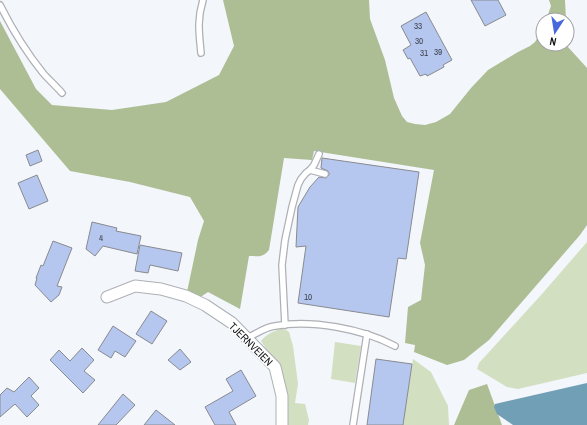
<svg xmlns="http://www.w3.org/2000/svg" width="587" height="425" font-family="'Archivo Narrow',sans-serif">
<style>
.green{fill:#d2dfc0}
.forest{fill:#adbd94}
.water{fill:#719fb5}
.building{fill:#b6c7ef;stroke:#888a8e}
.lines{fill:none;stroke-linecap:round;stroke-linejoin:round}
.lane-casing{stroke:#aeb0b5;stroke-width:8}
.street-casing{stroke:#aeb0b5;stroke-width:13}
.lane{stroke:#fff;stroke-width:5.5}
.street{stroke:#fff;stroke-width:11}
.labels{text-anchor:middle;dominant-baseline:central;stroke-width:3;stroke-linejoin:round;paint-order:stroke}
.number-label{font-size:9px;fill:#3c414c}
.street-label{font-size:11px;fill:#131416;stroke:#fff}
</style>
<rect width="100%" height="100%" fill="#f3f6fb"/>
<g class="green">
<path d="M587 242V373L518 389 507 387 477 369 479 363 542 294Z"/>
<path d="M280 329H285L289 332 293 346 298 384 295 403 305 404 309 420 308 425H288V414L285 393 269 353 261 341C267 334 272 332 280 329Z"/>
<path d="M335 342 361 346 355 383 331 379Z"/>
<path d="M413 359 431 372 448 406 449 425H403Z"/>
</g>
<g class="forest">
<path d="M223 0H369L370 19 385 60 394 98 402 116 407 122 415 124 425 125 436 122 450 114 471 88 488 70 518 52 530 46 535 42 543 28V44H567V28L568 47 587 68V225L580 235 489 340 464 360 447 365 414 352 415 345 405 343 408 307 421 300 425 265 420 243 434 170 314 151 312 160 284 158 269 250C263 258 258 256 249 256L240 309 208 292 199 298 187 292 198 240 204 221 190 197 130 182 70 171 0 89V21L36 89 52 105 112 110 166 102 219 75 234 46Z"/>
<path d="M549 0H565L566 20H546L551 6Z"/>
<path d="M487 384 502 425H454L469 390Z"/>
</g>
<path class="water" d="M587 383V425H513L497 414 494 407 495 404Z"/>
<g class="building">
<path d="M471 0H498L506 15 485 26Z"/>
<path d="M426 12 452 60 443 65 444 67 431 74 427 76 426 74 420 76 410 58 408 59 403 50 411 45 401 26Z"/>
<path d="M38 150 42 161 30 166 26 155Z"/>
<path d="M322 158 419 172 406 259 398 258 389 317 298 303 306 246 296 247 298 207 310 187 319 177 326 178 329 175V173L328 171 321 168Z"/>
<path d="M37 175 48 201 29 209 18 183Z"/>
<path d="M92 222 117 228 116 231 141 236 137 254 103 246 95 256 86 249Z"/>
<path d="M53 241 72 248 57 286 62 287 59 295 51 302 35 285 37 278H36L41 265 43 266Z"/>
<path d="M140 245 182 253 178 271 150 265 148 273 135 271Z"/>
<path d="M151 311 167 321 152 344 136 334Z"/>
<path d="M113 326 136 341 125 357 115 351 111 358 98 350Z"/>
<path d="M82 348 94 360 84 371 95 380 83 393 50 360 59 350 70 361Z"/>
<path d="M180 349 191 362 180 370 168 360Z"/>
<path d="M376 359 412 364 403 425H367Z"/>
<path d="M241 370 256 396 229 412 236 425H215L205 407 233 391 226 379Z"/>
<path d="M29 377 39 388 31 396 39 405 27 417 15 404 0 417V395L7 388 14 392Z"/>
<path d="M123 394 135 405 116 425H98Z"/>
<path d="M156 410 175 425H144Z"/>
</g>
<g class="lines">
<defs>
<g id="lane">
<path d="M0 5C12 29 26 52 43 73 49 80 56 86 62 93"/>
<path d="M201 53C199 32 197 20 203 0"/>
<path d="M310 170 325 174"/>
<path d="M285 325 282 265 285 240 292 207 298 185 301 179 306 173 310 170 314 165 319 154"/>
<path d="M247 338C256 334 265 327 275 326 311 319 363 329 395 346"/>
<path d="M353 425 367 334"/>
</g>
<path id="street" d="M107 297 135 286 161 289 186 296 205 305 232 323 275 367 282 396V425"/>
</defs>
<use href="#lane" class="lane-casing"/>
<use href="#street" class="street-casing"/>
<use href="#lane" class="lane"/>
<use href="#street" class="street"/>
</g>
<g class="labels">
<g class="number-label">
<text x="418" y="26">33</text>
<text x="419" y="41">30</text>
<text x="438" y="52">39</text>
<text x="424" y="53">31</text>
<text x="101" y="238">4</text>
<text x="308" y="297">10</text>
</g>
<g class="street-label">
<text transform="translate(251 344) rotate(45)">TJERNVEIEN</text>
</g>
</g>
<g transform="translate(555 32) rotate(192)"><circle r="19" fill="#ffffff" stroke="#a1a1a2"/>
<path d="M0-3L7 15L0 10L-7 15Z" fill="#4869dd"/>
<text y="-6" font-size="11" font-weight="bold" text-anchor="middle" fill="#131416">N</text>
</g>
</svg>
